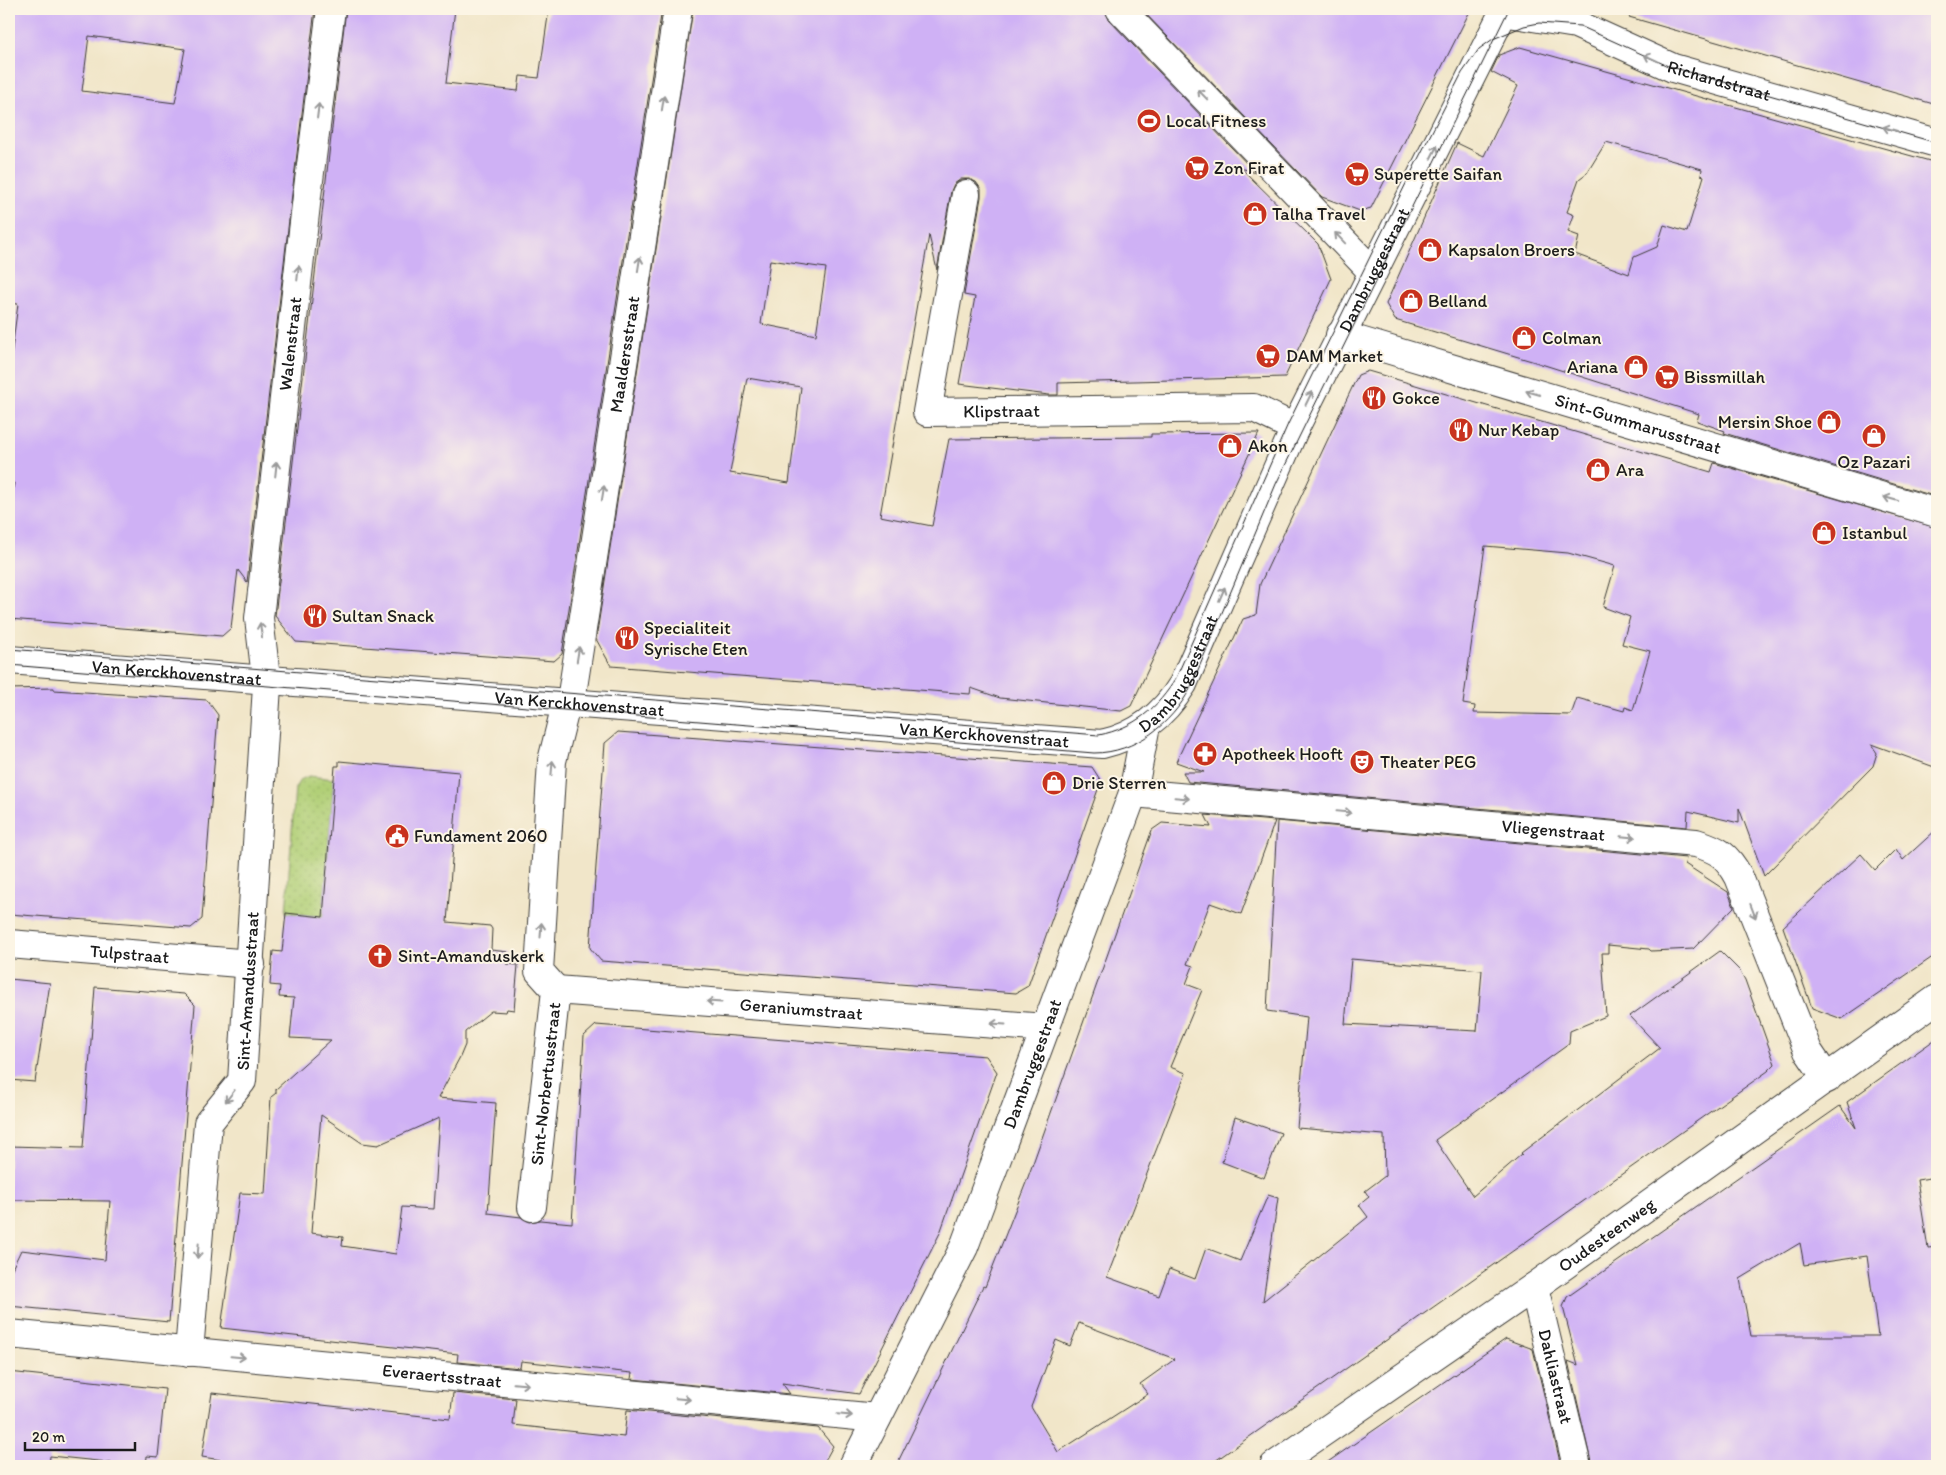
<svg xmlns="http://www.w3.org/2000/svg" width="1946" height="1475" font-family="Itim,sans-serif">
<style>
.garden{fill:url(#garden-dots);stroke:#667649}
.building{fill:#cfb1f5;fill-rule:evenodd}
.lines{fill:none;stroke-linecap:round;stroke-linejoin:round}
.minor-casing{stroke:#3c3a36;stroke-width:30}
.minor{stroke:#fff;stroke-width:28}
.tram{stroke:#1c1c1c;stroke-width:1}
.oneway{stroke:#999}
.labels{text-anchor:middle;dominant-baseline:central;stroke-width:4;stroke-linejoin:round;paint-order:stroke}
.street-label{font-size:18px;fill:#1c1c1c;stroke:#fcf5e5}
.poi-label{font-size:18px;fill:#1c1c1c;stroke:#fcf5e5;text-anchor:start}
</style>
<defs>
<pattern id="garden-dots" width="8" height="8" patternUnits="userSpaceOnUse" patternTransform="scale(1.25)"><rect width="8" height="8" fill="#b0cf76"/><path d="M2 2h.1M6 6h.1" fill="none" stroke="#97b166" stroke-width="1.8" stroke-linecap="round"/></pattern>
</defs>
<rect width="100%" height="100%" fill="#fcf5e5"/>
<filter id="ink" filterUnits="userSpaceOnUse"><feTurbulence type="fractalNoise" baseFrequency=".02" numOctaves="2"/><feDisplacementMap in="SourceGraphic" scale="10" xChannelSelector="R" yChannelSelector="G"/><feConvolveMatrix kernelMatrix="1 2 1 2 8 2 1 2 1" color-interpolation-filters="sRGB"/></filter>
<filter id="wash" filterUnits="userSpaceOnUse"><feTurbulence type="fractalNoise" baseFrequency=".0096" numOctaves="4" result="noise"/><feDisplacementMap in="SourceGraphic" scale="20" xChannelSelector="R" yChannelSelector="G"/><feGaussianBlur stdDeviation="1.12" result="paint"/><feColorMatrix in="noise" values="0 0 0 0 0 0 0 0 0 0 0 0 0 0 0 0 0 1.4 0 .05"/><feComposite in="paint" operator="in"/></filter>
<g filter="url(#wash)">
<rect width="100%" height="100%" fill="#f1e6c9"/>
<path class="garden" d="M309 776 334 779 323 917 286 913 295 788 300 780Z"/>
<g id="blocks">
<g class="building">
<path d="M9 9H315L292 194 247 582 238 570 231 628 222 636 9 619V526L14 483 9 482V373L18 304 9 303ZM89 36 185 49 175 103 82 91Z"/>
<path d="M346 9H455L446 83 518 91 520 76 539 78 549 9H662L562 654 554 661 296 642 275 616Z"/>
<path d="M693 9H1105L1109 20 1256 173 1241 168 1318 244 1331 279 1285 377 1058 383V395H1049L959 384 975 297 964 295 981 197V189L976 182 969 179H961L954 184 951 191 937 270 929 235 880 516 932 526 949 439 1151 437V434L1259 433 1131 706 1121 711 1000 698 971 688 970 694 611 666 596 639ZM770 260 826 268 816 335 761 324ZM747 378 801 387 789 483 730 473Z"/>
<path d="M1141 9H1471L1371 208 1360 211 1322 197Z"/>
<path d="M1630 9H1937V105L1629 17Z"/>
<path d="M1520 47 1937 163V497L1724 433 1725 431 1697 421 1699 414 1535 362 1395 320 1386 304 1457 143 1484 156 1518 86 1491 72 1499 55ZM1606 142 1702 169 1701 175 1704 176 1687 232 1664 225 1657 247 1634 257 1629 274 1575 254 1579 236 1568 232 1574 215 1567 212 1579 179 1587 173Z"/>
<path d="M1368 371 1711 472 1714 463 1937 528V768L1871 744 1877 753 1873 766 1764 876 1739 808V823L1688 811 1687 827 1188 782 1183 772H1204L1176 762 1243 619 1256 615 1260 584 1358 375ZM1485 546 1568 553 1615 566 1603 607 1630 617 1622 644 1650 651 1633 710 1625 707 1624 711 1577 698 1571 715 1474 713 1475 706 1463 704Z"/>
<path d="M54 688V690L207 700 218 715 202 919 191 928 9 914V689Z"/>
<path d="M618 732 1092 767 1101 781 1028 986 1016 993 601 961 590 948 605 743Z"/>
<path d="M339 761 459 772 447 922 490 926 492 929 491 950 508 952 507 964 518 965 514 1010 507 1009 506 1012 491 1011 465 1032V1045L460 1057 438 1098 496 1103 488 1213 521 1217 530 1222 540 1220 572 1223 584 1036 596 1025 986 1056 997 1072 940 1233 859 1394 782 1383 790 1394 631 1379 632 1373 521 1361 520 1368 457 1362 458 1354 221 1328 240 1193 265 1194 271 1097 276 1093V1089L331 1040 290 1038 294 998 279 997 280 986 270 985 273 951 282 952 286 913 323 917 335 766H339ZM321 1115 362 1143 378 1145 439 1118 433 1209 402 1207 396 1254 342 1246 343 1237 311 1233Z"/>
<path d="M1205 815 1275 821 1241 914 1210 903 1187 964 1193 966 1186 984 1202 990 1170 1067 1186 1073 1107 1277 1159 1296 1169 1269 1195 1279 1206 1248 1240 1261 1268 1195 1278 1198 1263 1301 1368 1217 1359 1205 1369 1197 1365 1191 1385 1176 1384 1135 1297 1128 1307 1017 1267 1011 1277 821 1686 858 1685 864 1728 892 1734 907 1693 949 1651 951 1649 949 1608 945V953H1602L1606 1016 1570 1031 1569 1044 1435 1140 1473 1196 1522 1154 1521 1153 1660 1048 1630 1016 1720 951 1740 971 1745 980 1775 1064 1768 1071 1208 1466H896L983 1286 985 1287 1027 1180 1152 830 1162 823 1211 827ZM1351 959 1482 970 1477 1031 1345 1024ZM1079 1323 1175 1359 1140 1384 1148 1394 1058 1452 1031 1407 1056 1340 1070 1346Z"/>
<path d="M1937 829V954L1842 1019 1812 1008 1783 927 1861 854 1875 870 1896 849 1903 860Z"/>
<path d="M9 979 50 983 35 1082 9 1080Z"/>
<path d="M95 987 184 994 195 1005 169 1322 9 1306V1275L21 1250 105 1260 110 1201 9 1200V1146L83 1148Z"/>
<path d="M1937 1038V1177L1917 1180 1928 1248 1937 1247V1466H1592L1568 1361 1578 1365 1563 1307 1567 1297 1840 1106 1856 1128 1847 1102ZM1800 1243 1804 1265 1867 1256 1878 1336H1751L1740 1279Z"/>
<path d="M1235 1117 1281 1133 1264 1178 1222 1162Z"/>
<path d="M1506 1339 1533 1349 1561 1466H1322Z"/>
<path d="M9 1372 165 1389 158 1457 147 1456 146 1466 50 1456 49 1466H9Z"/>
<path d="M212 1393 450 1419 453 1393 516 1399 513 1425 624 1437 627 1410 818 1428 833 1446 822 1466H260L202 1457Z"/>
</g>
</g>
</g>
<g filter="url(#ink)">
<use href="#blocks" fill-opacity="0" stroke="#3c3a36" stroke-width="1"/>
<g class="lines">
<defs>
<g id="minor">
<path d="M1120 9 1366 265 1372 274"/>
<path d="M1503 12 1576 24 1673 68 1937 143"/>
<path id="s1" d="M966 194 927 412 1254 408 1295 428"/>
<path id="s2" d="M1340 335 1937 513"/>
<path id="s3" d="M9 660 1102 744C1138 736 1164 715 1183 684L1295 428 1505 9"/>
<path id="s4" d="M1133 793 1696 843C1719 850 1727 855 1739 877L1808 1051 1827 1079"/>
<path id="s5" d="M9 944 251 964"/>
<path id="s6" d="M556 990 1046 1028"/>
<path id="s7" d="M532 1207 556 990 539 971 552 761 565 709 572 694 678 9"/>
<path id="s8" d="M1534 1287 1577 1466"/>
<path id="s9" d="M9 1334 877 1418"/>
<path id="s10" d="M189 1352 208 1123 242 1081 267 686 259 618 307 196 331 9"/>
<path id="s11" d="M853 1466 964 1247 1133 793 1146 725"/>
<path id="s12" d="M1274 1466 1534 1287 1937 999"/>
</g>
</defs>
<use href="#minor" class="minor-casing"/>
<use href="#minor" class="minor"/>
<g class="tram">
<path id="s13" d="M9 649 1099 735C1134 728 1158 708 1176 678L1288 424 1417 161 1462 73 1479 49 1493 39 1524 26 1539 23 1580 26 1668 66 1937 143"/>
<path d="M9 665 1094 753C1135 753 1171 724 1190 689L1276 484 1509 9"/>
</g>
</g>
<defs><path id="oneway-shaft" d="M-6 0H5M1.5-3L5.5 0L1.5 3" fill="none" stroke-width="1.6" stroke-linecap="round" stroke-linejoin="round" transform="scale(1.25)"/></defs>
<g class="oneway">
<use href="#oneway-shaft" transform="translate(1651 58) rotate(-156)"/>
<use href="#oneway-shaft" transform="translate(1203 95) rotate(-134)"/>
<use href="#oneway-shaft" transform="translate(663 103) rotate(-81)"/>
<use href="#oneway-shaft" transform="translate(318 111) rotate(-83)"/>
<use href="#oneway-shaft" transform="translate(1890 129) rotate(-164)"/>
<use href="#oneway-shaft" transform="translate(1434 152) rotate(-63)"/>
<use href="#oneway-shaft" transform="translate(1340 238) rotate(-134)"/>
<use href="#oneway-shaft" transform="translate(639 264) rotate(-81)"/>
<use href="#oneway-shaft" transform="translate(298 273) rotate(-84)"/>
<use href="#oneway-shaft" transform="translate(1533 393) rotate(-164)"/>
<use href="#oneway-shaft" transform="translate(1309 398) rotate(-64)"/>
<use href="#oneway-shaft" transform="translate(276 469) rotate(-84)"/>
<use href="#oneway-shaft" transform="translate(603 493) rotate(-81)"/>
<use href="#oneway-shaft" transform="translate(1891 499) rotate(-164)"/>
<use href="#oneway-shaft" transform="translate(1222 594) rotate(-67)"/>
<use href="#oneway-shaft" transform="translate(261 630) rotate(-98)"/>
<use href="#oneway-shaft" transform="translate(578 654) rotate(-81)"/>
<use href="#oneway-shaft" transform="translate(552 768) rotate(-85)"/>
<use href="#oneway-shaft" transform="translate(1182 798) rotate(5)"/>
<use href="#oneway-shaft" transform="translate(1344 812) rotate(5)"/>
<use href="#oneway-shaft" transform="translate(1628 837) rotate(5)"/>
<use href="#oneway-shaft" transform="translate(1753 911) rotate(69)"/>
<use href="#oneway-shaft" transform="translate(541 930) rotate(-86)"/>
<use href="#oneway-shaft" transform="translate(714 1002) rotate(-176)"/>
<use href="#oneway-shaft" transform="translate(998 1024) rotate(-176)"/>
<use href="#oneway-shaft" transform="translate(230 1096) rotate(128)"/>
<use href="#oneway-shaft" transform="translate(198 1251) rotate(95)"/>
<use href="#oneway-shaft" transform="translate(238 1357) rotate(5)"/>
<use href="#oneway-shaft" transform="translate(521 1384) rotate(5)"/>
<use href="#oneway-shaft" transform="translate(683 1399) rotate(5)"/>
<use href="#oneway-shaft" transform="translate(845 1415) rotate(5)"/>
</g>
</g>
<defs>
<symbol id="stadium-disc" viewBox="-11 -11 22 22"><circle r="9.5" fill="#c8321e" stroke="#fcf5e5"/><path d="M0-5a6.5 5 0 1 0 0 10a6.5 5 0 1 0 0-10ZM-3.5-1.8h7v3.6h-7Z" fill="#fff"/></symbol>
<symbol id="supermarket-disc" viewBox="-11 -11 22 22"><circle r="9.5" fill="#c8321e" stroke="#fcf5e5"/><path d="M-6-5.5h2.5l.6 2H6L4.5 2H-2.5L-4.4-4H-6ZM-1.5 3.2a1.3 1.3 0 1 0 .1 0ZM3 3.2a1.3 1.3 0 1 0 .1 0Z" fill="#fff"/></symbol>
<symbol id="shop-disc" viewBox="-11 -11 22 22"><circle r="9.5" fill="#c8321e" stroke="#fcf5e5"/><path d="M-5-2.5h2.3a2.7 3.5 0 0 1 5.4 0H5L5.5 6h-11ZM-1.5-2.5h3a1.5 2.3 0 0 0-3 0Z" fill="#fff"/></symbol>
<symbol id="restaurant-disc" viewBox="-11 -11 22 22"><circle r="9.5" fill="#c8321e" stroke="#fcf5e5"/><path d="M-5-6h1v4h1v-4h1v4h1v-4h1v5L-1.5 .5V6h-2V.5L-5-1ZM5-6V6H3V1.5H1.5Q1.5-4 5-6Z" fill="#fff"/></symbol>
<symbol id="pharmacy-disc" viewBox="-11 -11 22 22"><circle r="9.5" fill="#c8321e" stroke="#fcf5e5"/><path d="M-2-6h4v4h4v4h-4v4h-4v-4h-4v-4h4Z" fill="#fff"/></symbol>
<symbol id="theatre-disc" viewBox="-11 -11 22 22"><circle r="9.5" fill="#c8321e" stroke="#fcf5e5"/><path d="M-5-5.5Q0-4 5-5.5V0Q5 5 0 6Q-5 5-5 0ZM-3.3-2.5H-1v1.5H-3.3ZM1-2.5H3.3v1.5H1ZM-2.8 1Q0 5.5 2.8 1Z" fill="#fff"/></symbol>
<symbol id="civic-disc" viewBox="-11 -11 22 22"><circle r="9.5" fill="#c8321e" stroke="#fcf5e5"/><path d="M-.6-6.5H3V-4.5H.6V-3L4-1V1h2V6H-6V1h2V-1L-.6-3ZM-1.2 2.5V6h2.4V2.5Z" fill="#fff"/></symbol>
<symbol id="church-disc" viewBox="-11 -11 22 22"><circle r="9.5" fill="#c8321e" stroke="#fcf5e5"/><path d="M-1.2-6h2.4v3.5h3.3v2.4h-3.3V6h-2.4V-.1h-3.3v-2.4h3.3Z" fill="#fff"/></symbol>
</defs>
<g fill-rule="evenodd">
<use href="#stadium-disc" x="1135" y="107" width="28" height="28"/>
<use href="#supermarket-disc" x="1183" y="154" width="28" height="28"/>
<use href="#supermarket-disc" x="1343" y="160" width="28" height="28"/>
<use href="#shop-disc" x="1241" y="200" width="28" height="28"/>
<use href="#shop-disc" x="1416" y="236" width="28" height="28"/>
<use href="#shop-disc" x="1397" y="287" width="28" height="28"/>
<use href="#shop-disc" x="1510" y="324" width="28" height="28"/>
<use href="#supermarket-disc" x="1254" y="342" width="28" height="28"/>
<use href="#shop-disc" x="1622" y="353" width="28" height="28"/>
<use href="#supermarket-disc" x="1653" y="363" width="28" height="28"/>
<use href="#restaurant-disc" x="1360" y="384" width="28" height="28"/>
<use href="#shop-disc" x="1815" y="408" width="28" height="28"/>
<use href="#restaurant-disc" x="1447" y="416" width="28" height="28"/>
<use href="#shop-disc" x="1860" y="422" width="28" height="28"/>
<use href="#shop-disc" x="1216" y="432" width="28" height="28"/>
<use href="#shop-disc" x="1584" y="456" width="28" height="28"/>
<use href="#shop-disc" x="1810" y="519" width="28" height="28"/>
<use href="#restaurant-disc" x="301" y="602" width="28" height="28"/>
<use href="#restaurant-disc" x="613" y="624" width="28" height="28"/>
<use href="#pharmacy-disc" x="1191" y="740" width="28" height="28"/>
<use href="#theatre-disc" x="1348" y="748" width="28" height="28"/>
<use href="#shop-disc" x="1040" y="769" width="28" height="28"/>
<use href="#civic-disc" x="383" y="822" width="28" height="28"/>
<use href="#church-disc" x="366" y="942" width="28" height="28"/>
</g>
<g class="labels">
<g class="street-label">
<text stroke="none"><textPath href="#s13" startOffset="2148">Richardstraat</textPath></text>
<text stroke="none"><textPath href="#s3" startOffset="1656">Dambruggestraat</textPath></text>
<text stroke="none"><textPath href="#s10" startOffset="1024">Walenstraat</textPath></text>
<text stroke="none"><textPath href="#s7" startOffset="868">Maaldersstraat</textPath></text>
<text stroke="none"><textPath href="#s1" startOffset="296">Klipstraat</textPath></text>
<text stroke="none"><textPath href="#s2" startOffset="311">Sint-Gummarusstraat</textPath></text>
<text stroke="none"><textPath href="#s3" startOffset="168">Van Kerckhovenstraat</textPath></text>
<text stroke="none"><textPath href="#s3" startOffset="1206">Dambruggestraat</textPath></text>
<text stroke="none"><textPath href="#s3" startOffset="572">Van Kerckhovenstraat</textPath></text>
<text stroke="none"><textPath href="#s3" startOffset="978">Van Kerckhovenstraat</textPath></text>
<text stroke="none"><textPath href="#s4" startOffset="422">Vliegenstraat</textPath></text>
<text stroke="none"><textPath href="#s5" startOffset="121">Tulpstraat</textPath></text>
<text stroke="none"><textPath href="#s10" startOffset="374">Sint-Amandusstraat</textPath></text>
<text stroke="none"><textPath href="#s6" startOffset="246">Geraniumstraat</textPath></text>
<text stroke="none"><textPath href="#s11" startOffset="441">Dambruggestraat</textPath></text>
<text stroke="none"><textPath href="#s7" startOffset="124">Sint-Norbertusstraat</textPath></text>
<text stroke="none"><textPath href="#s12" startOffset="405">Oudesteenweg</textPath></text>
<text stroke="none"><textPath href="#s9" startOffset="435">Everaertsstraat</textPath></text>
<text stroke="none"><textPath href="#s8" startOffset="92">Dahliastraat</textPath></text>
</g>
<g class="poi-label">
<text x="1166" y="121">Local Fitness</text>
<text x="1214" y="168">Zon Firat</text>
<text x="1374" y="174">Superette Saifan</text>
<text x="1272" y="214">Talha Travel</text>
<text x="1448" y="250">Kapsalon Broers</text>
<text x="1428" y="301">Belland</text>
<text x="1542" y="338">Colman</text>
<text x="1286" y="356">DAM Market</text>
<text x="1618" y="367" text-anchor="end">Ariana</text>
<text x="1684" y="377">Bissmillah</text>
<text x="1392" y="398">Gokce</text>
<text x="1812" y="422" text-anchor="end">Mersin Shoe</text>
<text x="1478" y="430">Nur Kebap</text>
<text x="1248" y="446">Akon</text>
<text x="1874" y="462" text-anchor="middle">Oz Pazari</text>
<text x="1616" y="470">Ara</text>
<text x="1842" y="533">Istanbul</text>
<text x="332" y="616">Sultan Snack</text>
<text x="644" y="628">Specialiteit<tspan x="644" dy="21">Syrische Eten</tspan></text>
<text x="1222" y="754">Apotheek Hooft</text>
<text x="1380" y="762">Theater PEG</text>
<text x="1072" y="783">Drie Sterren</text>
<text x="414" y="836">Fundament 2060</text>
<text x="398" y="956">Sint-Amanduskerk</text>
</g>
</g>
<rect width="1946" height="1475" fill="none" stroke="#fcf5e5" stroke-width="30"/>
<path d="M25 1442v8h110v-8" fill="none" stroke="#1c1c1c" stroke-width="2.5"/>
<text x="32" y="1442" font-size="15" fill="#1c1c1c" stroke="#fcf5e5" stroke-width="4" paint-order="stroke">20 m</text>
</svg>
